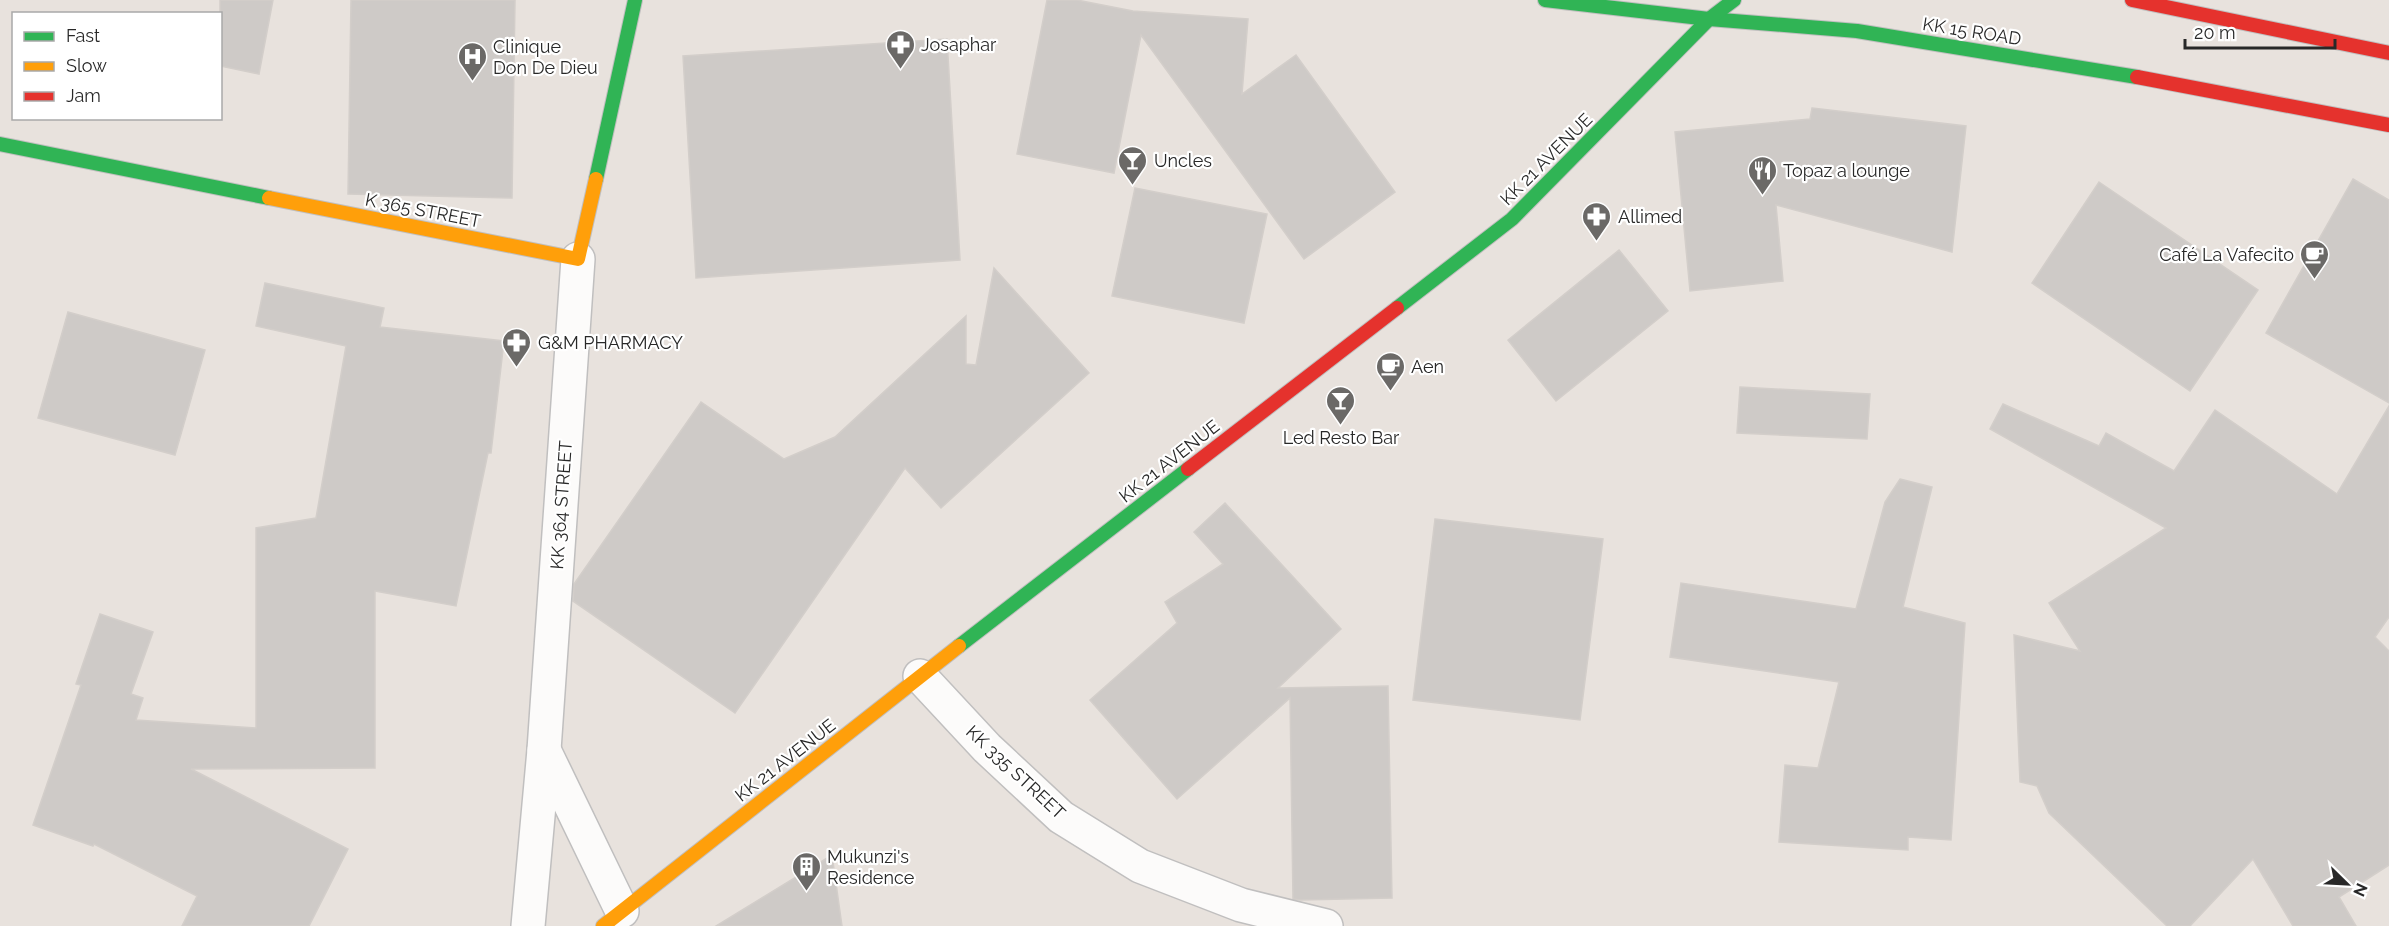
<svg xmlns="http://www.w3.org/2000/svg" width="2389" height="926" font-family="Raleway,sans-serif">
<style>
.building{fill:#cecac7;stroke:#d3ceca;stroke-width:1.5}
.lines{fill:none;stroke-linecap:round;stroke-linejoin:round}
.street-casing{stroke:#c0bfbf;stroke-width:36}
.fast-casing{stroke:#c0bfbf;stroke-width:16}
.slow-casing{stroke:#c0bfbf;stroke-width:16}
.jam-casing{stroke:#c0bfbf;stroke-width:16}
.street{stroke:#fcfbfa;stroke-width:33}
.fast{stroke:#30b455;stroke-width:14}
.slow{stroke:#ff9f0a;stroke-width:14}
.jam{stroke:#e5322d;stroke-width:14}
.labels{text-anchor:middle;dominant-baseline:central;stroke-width:4.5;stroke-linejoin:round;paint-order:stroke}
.street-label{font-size:18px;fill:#282828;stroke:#fff}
.poi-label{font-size:18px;fill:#282828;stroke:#fff;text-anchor:start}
</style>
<rect width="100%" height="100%" fill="#e8e2dd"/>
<g class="building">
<path d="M220 0H273L259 74 220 66Z"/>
<path d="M351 0H515L512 198 348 194Z"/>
<path d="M1047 0H1077L1133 11 1248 19 1242 94 1296 55 1395 192 1304 259 1141 35 1114 173 1017 154Z"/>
<path d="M947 39 960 260 696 278 683 56Z"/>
<path d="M1812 108 1966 126 1952 252 1776 205 1783 281 1690 291 1675 132 1810 119Z"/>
<path d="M2353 179 2389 200V403L2266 333Z"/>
<path d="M2099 182 2258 290 2190 391 2032 283Z"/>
<path d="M1135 188 1267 214 1244 323 1112 296Z"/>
<path d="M1619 250 1668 311 1556 401 1508 340Z"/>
<path d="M994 268 1089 373 941 508 905 468 735 713 573 601 574 584 701 402 784 459 835 437 966 316V364L976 365Z"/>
<path d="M265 283 384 308 380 327 504 341 491 453H488L456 606 375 591V768L191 769 348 849 309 926H182L197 896 94 844 93 846 33 825 81 685 76 684 100 614 153 632 131 694 143 698 136 720 256 728V528L316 518 346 346 256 326Z"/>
<path d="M68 312 205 350 175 455 38 418Z"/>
<path d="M1740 387 1870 394 1867 439 1737 433Z"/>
<path d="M2003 404 2099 446 2106 433 2174 471 2215 410 2337 494 2389 406V617L2375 637 2389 651V865L2339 897 2356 926H2293L2253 859 2190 926H2167L2049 813 2037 786 2020 782 2014 635 2080 651 2049 603 2166 528 1990 429Z"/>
<path d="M1900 479 1932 487 1903 607 1965 623 1951 840 1908 837V850L1779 842 1785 765 1818 768 1839 682 1670 657 1681 583 1856 609 1885 502Z"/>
<path d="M1225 503 1341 629 1278 688 1388 686 1392 898 1300 900 1293 899 1290 698 1177 799 1090 700 1177 623 1165 602 1223 564 1194 532Z"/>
<path d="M1435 519 1603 539 1580 720 1413 700Z"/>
<path d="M832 855 842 926H716Z"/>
</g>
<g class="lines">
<defs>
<g id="street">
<path d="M920 676 987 748 1061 817 1140 866 1241 905 1326 926"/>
<path d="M544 750 622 911"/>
<path d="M528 926 544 750 578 259"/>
</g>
<g id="fast">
<path d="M1545 0 1709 19 1857 31 2137 77"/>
<path d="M0 144 269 198"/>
<path d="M596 179 635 0"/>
<path d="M1397 308 1512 219 1709 19 1734 0"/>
<path d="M959 646 1188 469"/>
</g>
<g id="slow">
<path d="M269 198 578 259 596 179"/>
<path d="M603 926 959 646"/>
</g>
<g id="jam">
<path d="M2132 0 2389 53"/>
<path d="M2137 77 2389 125"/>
<path d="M1188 469 1397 308"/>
</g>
</defs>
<use href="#street" class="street-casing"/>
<use href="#fast" class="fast-casing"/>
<use href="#slow" class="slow-casing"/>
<use href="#jam" class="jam-casing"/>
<use href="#street" class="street"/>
<use href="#fast" class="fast"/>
<use href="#slow" class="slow"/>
<use href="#jam" class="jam"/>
</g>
<defs>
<symbol id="pharmacy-pin" viewBox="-11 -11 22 30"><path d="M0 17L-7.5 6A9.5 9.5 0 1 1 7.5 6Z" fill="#6b6967" stroke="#fff"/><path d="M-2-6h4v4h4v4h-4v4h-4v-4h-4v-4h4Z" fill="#fff"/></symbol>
<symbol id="hospital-pin" viewBox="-11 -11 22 30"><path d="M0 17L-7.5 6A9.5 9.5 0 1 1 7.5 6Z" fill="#6b6967" stroke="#fff"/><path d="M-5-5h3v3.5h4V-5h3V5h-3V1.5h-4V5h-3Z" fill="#fff"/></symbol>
<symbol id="bar-pin" viewBox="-11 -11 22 30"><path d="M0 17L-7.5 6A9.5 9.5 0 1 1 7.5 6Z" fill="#6b6967" stroke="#fff"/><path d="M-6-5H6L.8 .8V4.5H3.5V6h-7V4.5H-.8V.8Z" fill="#fff"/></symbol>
<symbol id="restaurant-pin" viewBox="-11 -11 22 30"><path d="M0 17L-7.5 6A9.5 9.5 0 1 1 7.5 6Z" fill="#6b6967" stroke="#fff"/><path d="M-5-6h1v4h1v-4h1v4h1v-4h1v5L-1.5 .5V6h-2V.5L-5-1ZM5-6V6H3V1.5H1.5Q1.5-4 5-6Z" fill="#fff"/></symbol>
<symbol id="cafe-pin" viewBox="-11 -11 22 30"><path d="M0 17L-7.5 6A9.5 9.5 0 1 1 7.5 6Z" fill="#6b6967" stroke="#fff"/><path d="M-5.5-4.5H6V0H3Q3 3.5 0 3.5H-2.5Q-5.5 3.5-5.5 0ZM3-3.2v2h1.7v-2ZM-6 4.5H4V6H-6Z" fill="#fff"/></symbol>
<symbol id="building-pin" viewBox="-11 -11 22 30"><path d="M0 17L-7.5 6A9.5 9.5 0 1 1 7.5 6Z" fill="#6b6967" stroke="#fff"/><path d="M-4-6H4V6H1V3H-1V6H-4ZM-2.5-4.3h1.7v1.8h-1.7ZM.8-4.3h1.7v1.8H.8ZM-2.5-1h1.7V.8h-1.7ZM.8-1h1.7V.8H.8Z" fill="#fff"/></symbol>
</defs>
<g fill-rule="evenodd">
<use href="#pharmacy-pin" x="884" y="28" width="33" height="45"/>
<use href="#hospital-pin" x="456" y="40" width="33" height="45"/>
<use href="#bar-pin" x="1116" y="144" width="33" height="45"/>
<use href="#restaurant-pin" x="1746" y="154" width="33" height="45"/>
<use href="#pharmacy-pin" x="1580" y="200" width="33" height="45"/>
<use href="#cafe-pin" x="2298" y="238" width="33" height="45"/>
<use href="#pharmacy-pin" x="500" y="326" width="33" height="45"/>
<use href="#cafe-pin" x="1374" y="350" width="33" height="45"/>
<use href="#bar-pin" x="1324" y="384" width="33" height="45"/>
<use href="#building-pin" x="790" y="850" width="33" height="45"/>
</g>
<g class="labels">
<g class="street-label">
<text transform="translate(1972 31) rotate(9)">KK 15 ROAD</text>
<text transform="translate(1546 159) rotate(-45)">KK 21 AVENUE</text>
<text transform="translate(423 210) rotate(11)">K 365 STREET</text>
<text transform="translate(1169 461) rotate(-38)">KK 21 AVENUE</text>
<text transform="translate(561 505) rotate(-86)">KK 364 STREET</text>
<text transform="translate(785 760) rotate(-38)">KK 21 AVENUE</text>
<text transform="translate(1016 772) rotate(43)">KK 335 STREET</text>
</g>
<g class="poi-label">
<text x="921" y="44">Josaphar</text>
<text x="493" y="46">Clinique<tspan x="493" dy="21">Don De Dieu</tspan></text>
<text x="1154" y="160">Uncles</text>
<text x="1783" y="170">Topaz a lounge</text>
<text x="1618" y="216">Allimed</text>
<text x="2294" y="254" text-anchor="end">Café La Vafecito</text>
<text x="538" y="342">G&amp;M PHARMACY</text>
<text x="1411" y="366">Aen</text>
<text x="1341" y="437" text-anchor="middle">Led Resto Bar</text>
<text x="827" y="856">Mukunzi's<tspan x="827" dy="21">Residence</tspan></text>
</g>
</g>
<rect x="12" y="12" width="210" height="108" fill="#ffffff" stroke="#a9a9a9" stroke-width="1.5"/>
<rect x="24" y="32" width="30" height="9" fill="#30b455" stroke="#a9a9a9" stroke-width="1.5"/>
<text x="66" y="42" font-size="18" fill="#282828">Fast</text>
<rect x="24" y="62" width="30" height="9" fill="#ff9f0a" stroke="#a9a9a9" stroke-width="1.5"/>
<text x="66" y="72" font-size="18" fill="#282828">Slow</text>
<rect x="24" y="92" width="30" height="9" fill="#e5322d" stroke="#a9a9a9" stroke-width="1.5"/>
<text x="66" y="102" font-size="18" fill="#282828">Jam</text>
<g transform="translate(2347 884) rotate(114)" stroke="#ffffff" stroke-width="4.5" paint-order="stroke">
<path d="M0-4.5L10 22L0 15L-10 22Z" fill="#282828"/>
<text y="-9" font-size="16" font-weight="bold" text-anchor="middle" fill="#282828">N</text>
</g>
<path d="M2185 39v9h150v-9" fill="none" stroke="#282828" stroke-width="3"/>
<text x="2194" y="39" font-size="18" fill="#282828" stroke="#ffffff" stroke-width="4.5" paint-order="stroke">20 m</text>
</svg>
